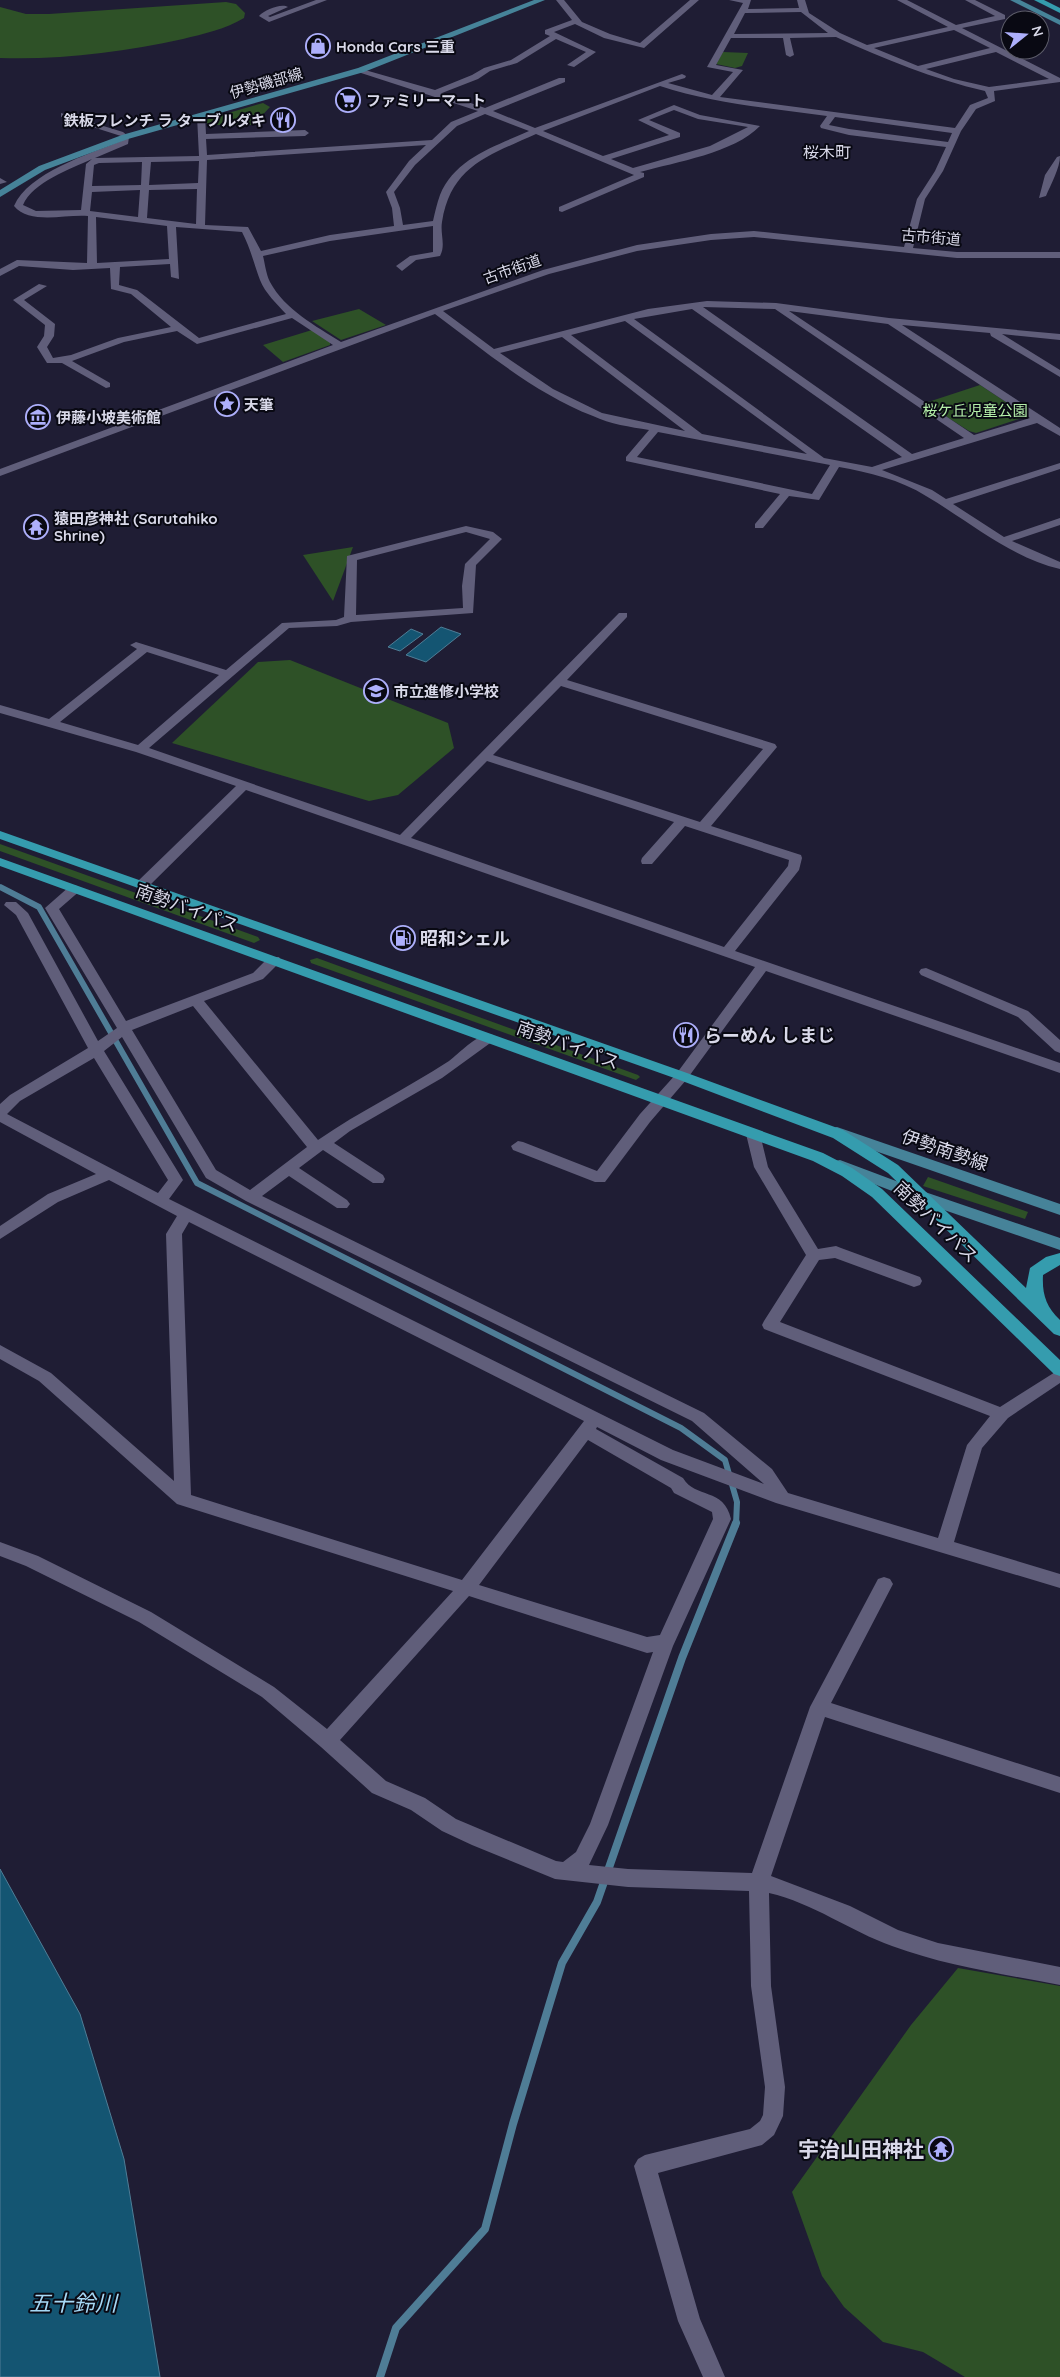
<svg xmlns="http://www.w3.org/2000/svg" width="1060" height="2377" font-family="Quicksand,'Noto Sans JP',sans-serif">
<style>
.green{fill:#2e5127}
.water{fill:#145572;stroke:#4f7d96}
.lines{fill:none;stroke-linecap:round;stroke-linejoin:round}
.stream-far1{stroke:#4f7d96;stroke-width:6}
.stream{stroke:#4f7d96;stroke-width:8}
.minor{fill:#605e7a;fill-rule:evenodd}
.major{fill:#468399;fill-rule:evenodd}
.highway{fill:#359cae;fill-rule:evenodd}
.labels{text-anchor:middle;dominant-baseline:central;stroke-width:4;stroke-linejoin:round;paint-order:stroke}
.far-poi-label{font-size:15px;font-weight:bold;fill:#d9d9e9;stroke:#090913;text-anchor:start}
.far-street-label{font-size:15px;fill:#d9d9e9;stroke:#090913}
.far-park-label{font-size:15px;fill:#b4eea9;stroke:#090913}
.far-quarter-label{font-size:16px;fill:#d9d9e9;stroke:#090913}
.street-label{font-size:18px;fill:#d9d9e9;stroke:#090913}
.poi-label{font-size:18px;font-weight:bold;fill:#d9d9e9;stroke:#090913;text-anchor:start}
.near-poi-label{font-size:21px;font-weight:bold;fill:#d9d9e9;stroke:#090913;text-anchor:end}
.near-water-label{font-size:22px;font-style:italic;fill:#a6d8f5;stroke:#090913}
</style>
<rect width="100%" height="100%" fill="#1f1d34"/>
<g class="green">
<path d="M226 2 236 4 245 13 244 18C226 29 203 34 183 39 123 52 61 60 0 58V7L26 14H49Z"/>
<path d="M723 52 748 53 742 66 735 68 716 64Z"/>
<path d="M263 103 270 107 253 125H207V119Z"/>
<path d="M359 309 386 325 341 340 312 321Z"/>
<path d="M312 330 330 342V345L283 362 263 345Z"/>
<path d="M980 385 1024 414 1022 418 976 433 969 431 925 403Z"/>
<path d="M353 547 333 601 303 555Z"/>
<path d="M290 660 448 723 454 748 398 795 369 801 172 743 258 662Z"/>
<path d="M0 844 258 937 260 940 254 943 0 851Z"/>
<path d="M317 958 638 1075 640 1077 636 1080 311 963 310 960Z"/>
<path d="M928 1177 1028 1212 1025 1219 923 1186Z"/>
<path d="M958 1968 1060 1986V2377H965L923 2352 883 2342 844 2307 822 2276 792 2192 911 2025Z"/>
</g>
<g class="water">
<path d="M441 627 461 634 426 662 406 655Z"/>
<path d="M411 629 423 634 400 651 388 647Z"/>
<path d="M0 1869 80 2014 124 2159 160 2377H0Z"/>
</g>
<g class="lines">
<path class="stream-far1" d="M0 887 39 907 197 1183 681 1428 725 1460 737 1502 736 1525"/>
<path class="stream" d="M380 2377 396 2328 485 2229 513 2124 562 1963 597 1902 682 1658 736 1523"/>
<g class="minor">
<path d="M316 0H327L269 22 259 16C265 10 281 3 288 7L268 16 270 17Z"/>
<path d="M556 0H564L582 22 610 34 640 43 690 0H699L644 48 604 38 575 24 554 32 596 52 574 67 567 65 586 52 556 39 517 63 490 71 478 79 442 93 485 108 559 78H565V82L493 111 535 128 682 74 686 76 685 78 668 83 712 95 733 72 707 67 743 3 729 0H751L748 9 799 8 797 0H805L809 13 840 33 867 45 948 27 897 0H907L956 25 995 16 965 0H975L1005 15V19L962 28 1060 78V82L994 91 995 101 976 109 961 131 943 171 925 199 913 248 957 252H1060V258H957L754 237 711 240 637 251 549 274 443 311 494 349 648 309 707 301 776 303 889 318 1060 334V340L1002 334 1060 370V377L991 336 990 333 902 325 1060 428V436L1037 423 882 470 932 490 946 499 1060 463V469L953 504 1004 537 1060 518V525L1012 541 1060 562V569C1010 557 970 522 926 496 901 480 868 472 839 467L819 500 789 496 763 528H755V524L780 494 626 461V457L649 430C630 427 610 424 593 416 534 393 485 351 435 314L0 476V469L333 345 292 318 197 344 177 331 124 342 72 361 110 383V387L106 388 62 363H47L37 347 44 336 45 325 13 300 39 284 47 286 24 300 55 324 54 336 47 347 53 358 71 355 118 338 171 327 131 294 111 289 110 268 73 270 19 266 0 276V269L17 260 87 263 88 216C65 214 30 225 14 206 28 173 89 154 121 141V136L61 117V113L123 132 129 137 128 144 95 158 199 156 197 116 201 114 205 116 206 134 305 130 309 133 305 136 206 139 207 155 432 140 451 122 478 111 358 72V68L435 90 472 75 484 68 511 60 550 36 545 34V30L572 20ZM801 12 828 33 734 34 745 13ZM954 30 990 48 918 66 874 48ZM836 37C884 59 933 79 985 91L988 98 970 105 955 128 720 97 743 70 716 65 731 38H783L786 55 790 57 794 55 790 38ZM996 52 1049 79 989 87 954 79 926 69ZM660 86C714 104 771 108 827 116L820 126 821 128 849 135 946 147 935 171 917 199 904 247 754 231 711 234 637 245 543 270 341 342C316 326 285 310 270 282 266 274 265 264 263 256L330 241 433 226V252L410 256 396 266 402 271 416 260 440 256C446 245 440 234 442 222 451 165 490 155 536 134L634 175 559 207V211L562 212 644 177V173L640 172C676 162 734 153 760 126L700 115 674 105 638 120 669 135 603 156 543 131ZM674 110 698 119 748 127 710 146 633 168 611 159 680 137V133L649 120ZM485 114 529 131C496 146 455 158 440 195 437 203 435 212 433 221L403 225 400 208 394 192 415 165 457 126ZM835 117 952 133 948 142 849 129 829 125ZM426 145 409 161 386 192 392 208 394 226 330 235 261 251 248 227 205 225 207 160ZM92 159 86 164 81 210 36 211 23 205C33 182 70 169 92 159ZM199 161 198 183 149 185 151 162ZM142 162 141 185 92 186 94 165 99 163ZM197 189 196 224 147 218 149 190ZM140 190 138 217 90 211 92 192ZM96 217 167 226 169 259 97 263ZM176 227 242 232C251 250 253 261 260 280 265 293 277 304 286 314L199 338 137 290 119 285 120 267 170 264 171 277 179 279ZM703 307 775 309 964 438 912 454ZM692 309 902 457 872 467 824 458 634 319ZM789 311 888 324 1030 418 974 435ZM625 321 807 454 702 434 571 335ZM562 337 685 431 602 413 553 389 500 353ZM658 432 830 465 812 494 637 457Z"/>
<path d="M1060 156C1060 168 1051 184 1046 196L1039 198 1045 175 1057 157Z"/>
<path d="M0 178 7 182 0 184Z"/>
<path d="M466 526 493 532 502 539 476 565 473 613 351 622 337 626 289 628 149 748 400 835 619 613H627V617L567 680 775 744 777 747 711 826 801 855 802 858 799 870 735 951 1060 1063V1073L766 971 687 1079 650 1122 605 1182H595L513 1150 511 1146 518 1141 523 1142 597 1171 640 1114 677 1073 755 967 246 790 147 888H137L135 885 137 882 236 786 136 752 0 713V705L49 719 137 649 130 645 136 642 226 670 282 623 336 620 344 617 347 556ZM466 532 490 539 465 564 462 586 463 608 356 615 357 560ZM147 652 219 675 138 745 60 722ZM561 686 763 749 700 822 493 755ZM487 761 674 822 642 858 641 861 642 864H652L685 826 789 860 788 866 724 947 411 838Z"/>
<path d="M75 885 82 889 59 909 126 1021 253 973 269 957H279L281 960 279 963 263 979 204 1001 318 1140C360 1111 406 1089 449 1061 460 1053 479 1031 493 1035L495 1038 493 1041 442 1078 350 1131 334 1143 383 1175 385 1179 383 1183H373L323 1150 299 1168 347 1200 350 1204 347 1208H337L289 1176 262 1196 704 1413 772 1469 788 1493 938 1538 967 1445 990 1416 764 1329 762 1325 764 1321 806 1255 754 1167 746 1134 748 1130H758L760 1134 768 1167 818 1249 836 1246 841 1248 920 1277 922 1281 920 1285 914 1287 835 1258 819 1260 780 1322 1000 1407 1060 1369V1383L1008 1418 982 1448 954 1542 1060 1574V1588L776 1503 661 1460 597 1427 596 1429 683 1478C695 1499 724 1487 731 1519L673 1646 608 1825 589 1865 628 1869 752 1873 810 1707 878 1579 884 1577 890 1579 893 1584 831 1703 1060 1777V1793L825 1717 771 1876 850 1906 898 1930 938 1943 1060 1967V1985C1004 1974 946 1966 892 1946 850 1931 813 1903 769 1893L771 1986 785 2087 783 2116 774 2135 762 2145 658 2173 700 2319 725 2377H703L678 2321 634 2166 638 2159 645 2155 750 2129 760 2121 763 2115 765 2087 751 1986 749 1891 628 1887 555 1879 472 1845 442 1831 411 1810 372 1793 321 1747 262 1697 139 1622 26 1566 0 1556V1542L38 1556 151 1612 274 1687 327 1729 453 1591 177 1504 39 1381 0 1359V1345L51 1373 174 1481 166 1234 177 1216 109 1180 58 1202 0 1239V1226L48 1194 96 1174 0 1122V1104L10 1095 88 1048 16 915 4 905 6 902H16L28 913 98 1041 117 1028 45 908 70 886ZM193 1006 307 1147 250 1190 216 1170 132 1030ZM122 1037 206 1178 246 1201 692 1421 764 1484 673 1450 169 1199 183 1180 104 1051ZM94 1058 168 1180 158 1193 7 1114 20 1101ZM189 1222 584 1421 462 1580 191 1495 182 1234ZM588 1440 671 1488 674 1493 712 1512 713 1519 660 1635 647 1637 479 1585ZM469 1596 647 1653 653 1652 590 1824 576 1852 563 1862 556 1861 456 1819 425 1798 386 1781 340 1740Z"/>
<path d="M926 968 1028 1011 1060 1040V1053L1055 1051 1018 1017 921 975 919 972 921 969Z"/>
</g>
<g class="major">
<path d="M534 0H545L364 72 128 139 45 170 0 197V190L39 166 122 135 358 68Z"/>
<path d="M1010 0H1020L1060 20V25Z"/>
<path d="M837 1127 1060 1204V1215L832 1136 830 1132 832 1128Z"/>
<path d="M840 1160 928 1193 1060 1238V1250L918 1201 835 1169 833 1165 835 1161Z"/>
</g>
<g class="highway">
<path d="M1034 0H1044L1060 8V13Z"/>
<path d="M0 831 687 1073 843 1130 898 1165 1026 1288 1030 1268 1046 1257 1060 1253V1265L1043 1275C1042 1294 1046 1307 1060 1320V1336L1054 1334 888 1173 833 1138 677 1079 0 839Z"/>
<path d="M0 858 823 1153 852 1168 882 1189 1060 1360V1376L1054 1374 872 1197 842 1176 813 1161 0 866Z"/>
</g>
</g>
<defs>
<symbol id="shop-ring" viewBox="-11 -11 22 22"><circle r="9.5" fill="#090913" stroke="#adaffb" stroke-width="1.5"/><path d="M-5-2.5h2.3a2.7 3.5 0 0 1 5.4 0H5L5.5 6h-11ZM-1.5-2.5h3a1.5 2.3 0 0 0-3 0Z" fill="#adaffb"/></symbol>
<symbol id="supermarket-ring" viewBox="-11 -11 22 22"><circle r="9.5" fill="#090913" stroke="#adaffb" stroke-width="1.5"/><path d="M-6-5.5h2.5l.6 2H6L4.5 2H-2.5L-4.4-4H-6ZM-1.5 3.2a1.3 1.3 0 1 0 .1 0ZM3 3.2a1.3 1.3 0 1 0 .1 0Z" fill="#adaffb"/></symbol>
<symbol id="restaurant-ring" viewBox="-11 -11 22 22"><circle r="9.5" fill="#090913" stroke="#adaffb" stroke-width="1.5"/><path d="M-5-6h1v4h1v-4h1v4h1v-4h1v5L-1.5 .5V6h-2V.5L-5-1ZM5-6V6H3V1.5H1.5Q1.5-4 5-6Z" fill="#adaffb"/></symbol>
<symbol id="sight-ring" viewBox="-11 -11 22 22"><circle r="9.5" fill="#090913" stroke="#adaffb" stroke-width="1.5"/><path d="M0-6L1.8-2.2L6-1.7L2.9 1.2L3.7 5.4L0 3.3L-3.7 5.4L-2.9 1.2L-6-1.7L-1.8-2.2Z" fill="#adaffb"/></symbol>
<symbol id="museum-ring" viewBox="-11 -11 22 22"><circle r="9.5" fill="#090913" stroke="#adaffb" stroke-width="1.5"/><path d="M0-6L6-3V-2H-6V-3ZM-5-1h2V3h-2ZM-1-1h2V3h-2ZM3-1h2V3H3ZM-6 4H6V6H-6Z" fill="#adaffb"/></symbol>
<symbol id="temple-ring" viewBox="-11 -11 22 22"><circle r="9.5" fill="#090913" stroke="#adaffb" stroke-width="1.5"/><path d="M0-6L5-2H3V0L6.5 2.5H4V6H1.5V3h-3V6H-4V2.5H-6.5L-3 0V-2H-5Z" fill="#adaffb"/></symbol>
<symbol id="school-ring" viewBox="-11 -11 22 22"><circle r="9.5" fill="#090913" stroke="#adaffb" stroke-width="1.5"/><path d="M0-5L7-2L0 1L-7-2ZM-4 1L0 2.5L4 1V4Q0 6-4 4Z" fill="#adaffb"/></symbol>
<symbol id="fuel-ring" viewBox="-11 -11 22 22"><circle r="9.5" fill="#090913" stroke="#adaffb" stroke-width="1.5"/><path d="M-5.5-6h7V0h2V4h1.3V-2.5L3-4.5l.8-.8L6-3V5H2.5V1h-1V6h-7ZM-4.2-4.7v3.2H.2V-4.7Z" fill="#adaffb"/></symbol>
</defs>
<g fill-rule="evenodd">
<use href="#shop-ring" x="304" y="32" width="28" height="28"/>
<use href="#supermarket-ring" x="334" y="86" width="28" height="28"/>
<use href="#restaurant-ring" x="269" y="106" width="28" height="28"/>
<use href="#sight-ring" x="213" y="390" width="28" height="28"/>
<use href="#museum-ring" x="24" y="403" width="28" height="28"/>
<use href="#temple-ring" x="22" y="513" width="28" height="28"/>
<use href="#school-ring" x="362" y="677" width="28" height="28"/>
<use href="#fuel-ring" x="389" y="924" width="28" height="28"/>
<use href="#restaurant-ring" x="672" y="1021" width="28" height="28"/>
<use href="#temple-ring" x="927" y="2135" width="28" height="28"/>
</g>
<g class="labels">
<g class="far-poi-label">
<text x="336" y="46">Honda Cars 三重</text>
<text x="366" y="100">ファミリーマート</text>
<text x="266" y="120" text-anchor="end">鉄板フレンチ ラ ターブルダキ</text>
<text x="244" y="404">天筆</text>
<text x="56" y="417">伊藤小坡美術館</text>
<text x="54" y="518">猿田彦神社 (Sarutahiko<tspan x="54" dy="17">Shrine)</tspan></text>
<text x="394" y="691">市立進修小学校</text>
</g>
<g class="far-street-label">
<text transform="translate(266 83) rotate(-16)">伊勢磯部線</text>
<text transform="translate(931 237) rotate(5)">古市街道</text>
<text transform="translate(512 269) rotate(-19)">古市街道</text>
</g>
<g class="far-park-label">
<text x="975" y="410">桜ケ丘児童公園</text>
</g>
<g class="far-quarter-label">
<text x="827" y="152">桜木町</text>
</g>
<g class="street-label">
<text transform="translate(187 908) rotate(20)">南勢バイパス</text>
<text transform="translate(568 1045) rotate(20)">南勢バイパス</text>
<text transform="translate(945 1150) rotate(19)">伊勢南勢線</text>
<text transform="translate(936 1222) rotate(44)">南勢バイパス</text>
</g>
<g class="poi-label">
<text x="420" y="938">昭和シェル</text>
<text x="704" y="1035">らーめん しまじ</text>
</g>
<g class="near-poi-label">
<text x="924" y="2149">宇治山田神社</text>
</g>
<g class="near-water-label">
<text x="73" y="2303">五十鈴川</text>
</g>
</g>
<g transform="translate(1025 35) rotate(73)"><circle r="24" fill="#090913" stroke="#5c5c69"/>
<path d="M0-4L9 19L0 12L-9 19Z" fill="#adaffb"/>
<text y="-8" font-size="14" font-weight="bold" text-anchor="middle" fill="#d9d9e9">N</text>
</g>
</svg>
